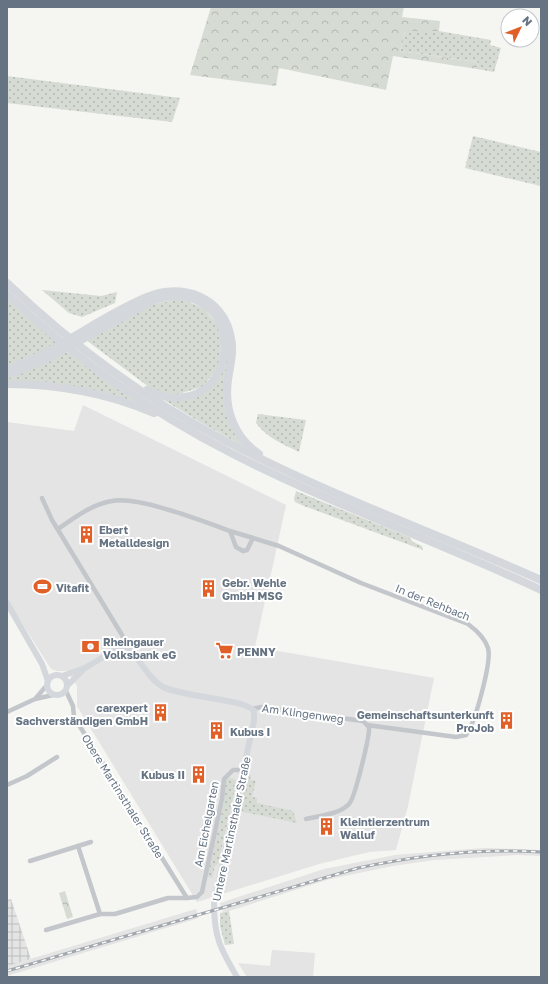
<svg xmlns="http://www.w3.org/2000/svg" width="548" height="984" font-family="'Golos Text',sans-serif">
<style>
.built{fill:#e3e4e3}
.industrial{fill:url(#industrial-grid)}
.grass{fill:url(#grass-dots)}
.forest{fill:url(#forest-crowns)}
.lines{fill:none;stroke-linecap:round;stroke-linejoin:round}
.street{stroke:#c3c6ca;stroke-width:4.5}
.secondary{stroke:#d4d8dc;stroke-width:6}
.highway{stroke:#d4d8dc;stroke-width:8}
.rail-casing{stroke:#a2a7ad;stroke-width:3}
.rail{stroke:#fff;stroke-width:1.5;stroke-dasharray:4.5;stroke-linecap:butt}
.labels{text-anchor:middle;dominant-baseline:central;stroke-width:4;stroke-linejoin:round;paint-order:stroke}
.poi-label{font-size:11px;font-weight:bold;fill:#657383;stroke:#fff;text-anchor:start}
.street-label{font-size:11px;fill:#657383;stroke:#fff}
</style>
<defs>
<pattern id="industrial-grid" width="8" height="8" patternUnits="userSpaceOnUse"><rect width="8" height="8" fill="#e3e4e3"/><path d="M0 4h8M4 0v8" fill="none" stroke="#bcbdbd"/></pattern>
<pattern id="grass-dots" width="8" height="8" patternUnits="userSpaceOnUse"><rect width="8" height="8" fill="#d6dcd3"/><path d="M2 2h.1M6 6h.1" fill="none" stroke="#b1b7b1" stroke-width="1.8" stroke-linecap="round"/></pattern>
<pattern id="forest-crowns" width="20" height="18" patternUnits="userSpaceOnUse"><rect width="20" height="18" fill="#d6dcd3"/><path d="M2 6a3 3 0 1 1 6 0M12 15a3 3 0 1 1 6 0" fill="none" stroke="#b1b7b1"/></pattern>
</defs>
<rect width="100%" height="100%" fill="#f5f5f2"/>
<g class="built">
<path d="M83 405 286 505 255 647 434 678 408 806 396 850 369 852 319 864 197 902 77 706V686L67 671H57L51 669 7 599V422L74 431Z"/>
<path d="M484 848 541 850V856L517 855 434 860 393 866 330 879 229 911 223 912 220 903 324 869 395 855Z"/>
<path d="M196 909 199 918 7 976V966Z"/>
<path d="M272 950 315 953 313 977H247L238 963 270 966Z"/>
</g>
<path class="industrial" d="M11 899 31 959 7 966V900Z"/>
<g class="grass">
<path d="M405 31H439L491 40 490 45 501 48 494 72 477 69 478 62 400 51Z"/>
<path d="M7 76 180 98 172 122 7 103Z"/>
<path d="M473 136 541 152V186L465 168Z"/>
<path d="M42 290 101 296 117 292 115 303 82 317 69 313Z"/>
<path d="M7 298 58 344 7 366Z"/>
<path d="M181 299 204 308 222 331 219 367 202 387 175 395 153 390 86 340 148 305Z"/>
<path d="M70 352 139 402 135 404 7 382V378L64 353Z"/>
<path d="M228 353 226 402 249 449 200 422 159 397 173 399 187 398 220 375Z"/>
<path d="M258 414 306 420 299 452C283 444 267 438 256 423Z"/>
<path d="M296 491 409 537 413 542 422 546 423 550 304 506 295 502 294 499Z"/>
<path d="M247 774 251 775 250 780 256 781 252 797 257 798V803L293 811 297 823 239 811Z"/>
<path d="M229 778 237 780 218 864 215 866 212 878 208 876 224 802 226 779Z"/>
<path d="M229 911 234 944 225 945 220 926V913Z"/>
</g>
<g class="forest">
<path d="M211 7H404L402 17 440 21 439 31H405L400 51 478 62 477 69 393 56 386 90 279 68 276 86 190 75Z"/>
<path d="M65 891 73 917 67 919 59 893Z"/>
</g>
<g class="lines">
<g class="street">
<path d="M42 498 52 520 122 635 126 646"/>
<path d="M58 529C74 518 92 504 112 501 138 496 203 521 230 531L236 547 243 551 247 550 253 538 230 531"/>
<path d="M253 538 279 546 361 583 468 624C476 630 485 638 488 648 492 661 475 724 466 735L456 737 367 725"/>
<path d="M66 691 73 706 74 717 187 898 197 897 202 892 222 799 224 779 233 770H243"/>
<path d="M36 698 47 685"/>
<path d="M252 709 261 707 363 721 369 727C370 735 355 798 349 804 340 814 319 816 306 819"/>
<path d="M7 712 35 699 53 695"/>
<path d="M7 785 27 776 57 757"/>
<path d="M78 846 100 914"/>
<path d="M30 861 91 842"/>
<path d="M46 930 100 914H115L168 898H187"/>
</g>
<g class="secondary">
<path d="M7 603 42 664 48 681"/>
<circle cx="57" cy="685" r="10"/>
<path d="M62 676 85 668 120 647 126 646 131 650C141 662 149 679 163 687 182 697 246 699 254 711V721L214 903C214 937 220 948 237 977"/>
<path d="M68 685 82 671"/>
</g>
<g class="highway">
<path d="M7 283C72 345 145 399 224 440 326 494 436 533 541 580"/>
<path d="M7 294C74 358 151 412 233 454 333 505 439 542 541 590"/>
<path d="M7 369C57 353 98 317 147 297 182 282 224 297 231 338 234 352 230 366 228 380 224 409 234 437 259 454"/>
<path d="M7 375 41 362 154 300C254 271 244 433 147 390"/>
<path d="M7 384C58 384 107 393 154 413"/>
</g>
<defs>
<path id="rail" d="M7 971 358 868C418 855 480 848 541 852"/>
</defs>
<use href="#rail" class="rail-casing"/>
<use href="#rail" class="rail"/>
</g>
<defs>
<symbol id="building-bare" viewBox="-9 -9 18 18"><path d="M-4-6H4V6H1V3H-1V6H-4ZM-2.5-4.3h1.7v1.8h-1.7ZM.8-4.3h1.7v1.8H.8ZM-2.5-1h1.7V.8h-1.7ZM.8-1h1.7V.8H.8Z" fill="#e16027" stroke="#fff" stroke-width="2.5" paint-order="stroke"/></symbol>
<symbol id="stadium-bare" viewBox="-9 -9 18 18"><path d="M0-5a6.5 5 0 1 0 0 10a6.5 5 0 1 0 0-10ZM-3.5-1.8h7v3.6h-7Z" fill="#e16027" stroke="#fff" stroke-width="2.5" paint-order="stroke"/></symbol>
<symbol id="bank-bare" viewBox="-9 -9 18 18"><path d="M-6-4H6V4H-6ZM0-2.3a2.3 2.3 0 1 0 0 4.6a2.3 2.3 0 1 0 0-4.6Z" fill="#e16027" stroke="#fff" stroke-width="2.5" paint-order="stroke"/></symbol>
<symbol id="supermarket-bare" viewBox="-9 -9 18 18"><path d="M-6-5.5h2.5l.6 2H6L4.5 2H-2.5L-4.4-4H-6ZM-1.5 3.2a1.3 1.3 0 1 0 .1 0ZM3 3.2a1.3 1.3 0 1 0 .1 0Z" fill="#e16027" stroke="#fff" stroke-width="2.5" paint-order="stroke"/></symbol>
</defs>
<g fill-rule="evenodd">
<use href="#building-bare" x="74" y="522" width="25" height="25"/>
<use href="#stadium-bare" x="30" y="574" width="25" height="25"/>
<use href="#building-bare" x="196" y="576" width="25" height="25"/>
<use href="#bank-bare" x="78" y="634" width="25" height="25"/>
<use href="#supermarket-bare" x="212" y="638" width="25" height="25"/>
<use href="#building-bare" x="148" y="700" width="25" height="25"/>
<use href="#building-bare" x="494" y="708" width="25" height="25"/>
<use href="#building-bare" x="204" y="718" width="25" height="25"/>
<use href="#building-bare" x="186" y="762" width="25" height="25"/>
<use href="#building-bare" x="314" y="814" width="25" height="25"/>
</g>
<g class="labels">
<g class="poi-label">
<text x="99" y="529">Ebert<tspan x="99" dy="13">Metalldesign</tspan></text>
<text x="222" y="582">Gebr. Wehle<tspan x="222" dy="13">GmbH MSG</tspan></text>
<text x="56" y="587">Vitafit</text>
<text x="103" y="641">Rheingauer<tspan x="103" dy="13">Volksbank eG</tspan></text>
<text x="237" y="651">PENNY</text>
<text x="148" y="707" text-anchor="end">carexpert<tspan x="148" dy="13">Sachverständigen GmbH</tspan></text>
<text x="494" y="714" text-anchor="end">Gemeinschaftsunterkunft<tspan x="494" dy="13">ProJob</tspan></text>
<text x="230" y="731">Kubus I</text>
<text x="185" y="774" text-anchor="end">Kubus II</text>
<text x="340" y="821">Kleintierzentrum<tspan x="340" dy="13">Walluf</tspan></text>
</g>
<g class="street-label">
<text transform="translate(433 602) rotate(22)">In der Rehbach</text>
<text transform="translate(303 713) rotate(8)">Am Klingenweg</text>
<text transform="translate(123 796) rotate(58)">Obere Martinsthaler Straße</text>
<text transform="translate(206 824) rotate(-79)">Am Eichelgarten</text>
<text transform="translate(231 829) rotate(-78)">Untere Martinsthaler Straße</text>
</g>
</g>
<rect width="548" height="984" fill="none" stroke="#657383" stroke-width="16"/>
<g transform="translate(520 28) rotate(47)"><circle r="19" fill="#ffffff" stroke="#c1c7cd"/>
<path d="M0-3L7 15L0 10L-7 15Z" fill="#e16027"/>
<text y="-6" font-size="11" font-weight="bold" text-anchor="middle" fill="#657383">N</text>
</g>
</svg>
